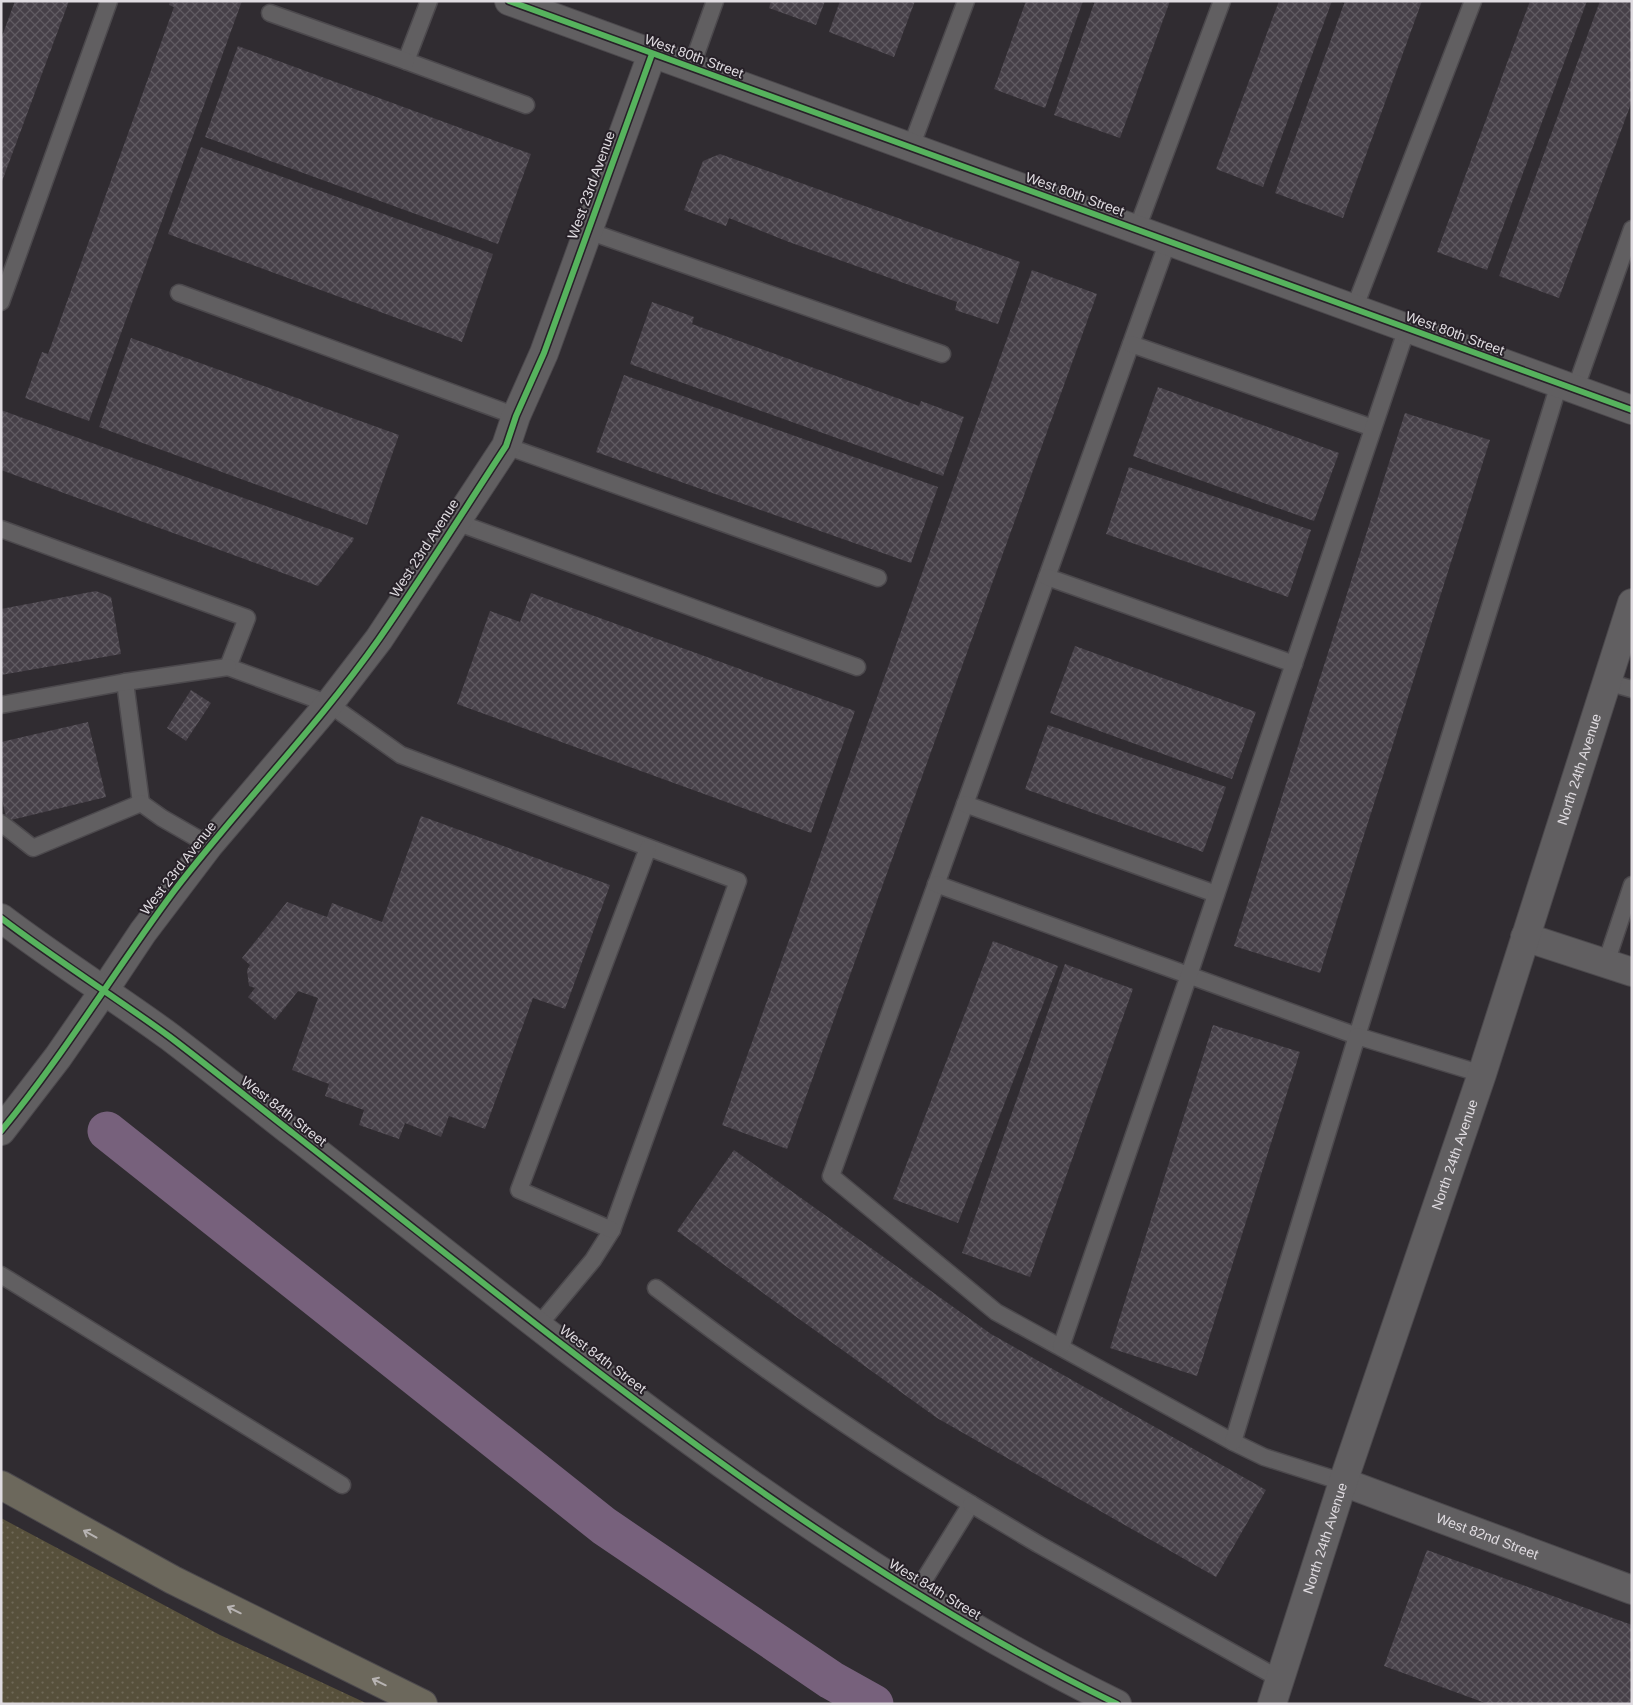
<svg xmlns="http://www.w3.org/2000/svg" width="1633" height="1705" font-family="Helvetica,sans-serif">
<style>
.green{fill:url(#green-dots)}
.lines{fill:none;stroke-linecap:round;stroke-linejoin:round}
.canal{stroke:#77617c;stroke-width:39}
.building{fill:url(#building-cross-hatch)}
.service-casing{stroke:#4c494d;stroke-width:19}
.minor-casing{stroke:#4c494d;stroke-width:30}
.tertiary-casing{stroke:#4c494d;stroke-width:30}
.motorway-casing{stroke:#4c494d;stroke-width:30}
.service{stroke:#615f61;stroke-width:16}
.minor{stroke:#615f61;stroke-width:28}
.tertiary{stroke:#615f61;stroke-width:28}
.motorway{stroke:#6c685c;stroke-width:28}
.cycleway-casing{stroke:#272128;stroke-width:9}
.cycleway{stroke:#56b35d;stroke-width:6}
.oneway{stroke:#b7b3b2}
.labels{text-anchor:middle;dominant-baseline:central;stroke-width:4;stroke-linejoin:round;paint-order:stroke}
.street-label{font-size:14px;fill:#e0dce1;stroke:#272128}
</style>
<defs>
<pattern id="green-dots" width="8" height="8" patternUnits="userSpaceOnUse" patternTransform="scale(1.25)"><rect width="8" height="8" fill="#57503b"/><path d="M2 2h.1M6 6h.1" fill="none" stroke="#6f6957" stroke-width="1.8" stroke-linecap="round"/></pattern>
<pattern id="building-cross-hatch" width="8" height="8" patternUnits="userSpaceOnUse" patternTransform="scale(1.25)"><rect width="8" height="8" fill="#464048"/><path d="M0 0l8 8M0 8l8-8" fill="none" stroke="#605b62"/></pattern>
</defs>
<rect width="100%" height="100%" fill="#302c31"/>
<path class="green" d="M1 1518 220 1635 368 1704H1Z"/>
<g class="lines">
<path class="canal" d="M107 1131 604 1526 831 1680 874 1704"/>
</g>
<g class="building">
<path d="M15 1H69L1 184V39Z"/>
<path d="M170 1H242L89 421 25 398 42 352 48 354 174 7 169 5Z"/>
<path d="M771 1H825L816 25 769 8Z"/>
<path d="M840 1H915L894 57 829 32Z"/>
<path d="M1026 1H1083L1045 108 994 89Z"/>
<path d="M1095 1H1170L1120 138 1054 115Z"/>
<path d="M1279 1H1332L1263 187 1216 169Z"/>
<path d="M1345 1H1422L1343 218 1275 193Z"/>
<path d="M1530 1H1587L1487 270 1437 252Z"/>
<path d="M1600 1H1632V101L1559 298 1499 276Z"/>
<path d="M238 46 531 154 498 244 205 137Z"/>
<path d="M201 147 493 254 462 342 168 234Z"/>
<path d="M720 154 1020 262 998 324 955 310 957 302 789 242 729 218 726 226 684 210 703 161Z"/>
<path d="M1032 270 1097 294 787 1149 722 1125Z"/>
<path d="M652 302 694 317 692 324 919 406 921 401 964 417 943 476 630 364Z"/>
<path d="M131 338 399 435 367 525 99 427Z"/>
<path d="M624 375 938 487 911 563 596 452Z"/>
<path d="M1158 387 1339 453 1314 521 1133 456Z"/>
<path d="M1 410 354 538 353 541 318 586 1 470Z"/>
<path d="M1405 413 1490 440 1320 973 1234 946Z"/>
<path d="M1129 467 1311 530 1288 597 1106 534Z"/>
<path d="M96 591 111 597 121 654 1 675V609Z"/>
<path d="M531 593 855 711 811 833 457 704 490 611 520 622Z"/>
<path d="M1075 646 1256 712 1232 779 1050 713Z"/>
<path d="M191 690 211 703 186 741 167 728Z"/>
<path d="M88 722 106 797 7 821 1 796V742Z"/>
<path d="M1048 725 1226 787 1203 852 1025 789Z"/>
<path d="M421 816 610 885 565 1009 533 998 485 1129 449 1116 441 1137 405 1123 399 1139 359 1125 364 1110 325 1096 329 1084 292 1070 318 998 298 991 275 1020 248 997 255 988 249 986 247 970 250 965 242 958 287 902 327 917 332 903 382 922Z"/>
<path d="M993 941 1058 966 958 1223 893 1199Z"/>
<path d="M1065 964 1133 989 1030 1277 962 1253Z"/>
<path d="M1213 1025 1300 1052 1197 1376 1110 1348Z"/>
<path d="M734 1150 991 1334 1266 1490 1216 1577 937 1418 677 1231Z"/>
<path d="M1427 1550 1632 1625V1704H1488L1384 1666Z"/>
</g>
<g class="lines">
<defs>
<g id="service">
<path d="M429 1 406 61 526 105"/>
<path d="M270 13 406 61"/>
<path d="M691 68 715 1"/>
<path d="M911 147 966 1"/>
<path d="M1137 229 1222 1"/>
<path d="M588 231 942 354"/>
<path d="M1168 241 831 1176 996 1312 1233 1442 1264 1457 1343 1482"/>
<path d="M179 293 516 416"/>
<path d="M1 302 109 1"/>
<path d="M1354 309 1473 1"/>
<path d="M1131 344 1373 428"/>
<path d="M1575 390 1632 229"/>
<path d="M506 446 878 578"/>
<path d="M456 522 857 667"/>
<path d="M1 529 247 618 228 667 329 704 401 755 738 881 612 1230 593 1260 538 1326"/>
<path d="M1047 577 1294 664"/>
<path d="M125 682 141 803"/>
<path d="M1607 682 1632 689"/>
<path d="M1 705 125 682 228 667"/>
<path d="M965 804 1216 894"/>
<path d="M1 823 33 848 141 803 162 818 209 845"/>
<path d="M936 884 1357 1036 1559 384"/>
<path d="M1606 963 1632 885"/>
<path d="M612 1230 519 1190 648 848"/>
<path d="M1 1275 342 1485"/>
<path d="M656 1288C757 1365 861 1439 971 1504L916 1593"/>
<path d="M1061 1347 1189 975 1407 328"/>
<path d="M1233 1442 1357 1036 1482 1074"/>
<path d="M971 1504 1038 1544 1280 1679"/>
</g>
<g id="minor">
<path d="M509 1 1632 410"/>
<path d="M1525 937 1632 972"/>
<path d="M103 992 143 932 209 845 329 704 379 639 506 446 516 416 544 353 652 54"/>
<path id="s1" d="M1343 1482 1632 1590"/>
</g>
<g id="tertiary">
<path d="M1 918C56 960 114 996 170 1037 212 1069 253 1102 294 1134 557 1340 815 1557 1117 1704"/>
<path d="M1 1131 58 1057 103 992"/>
<path id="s2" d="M1272 1704 1343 1482 1482 1074 1632 603"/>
</g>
<path id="motorway" d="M1 1485 173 1580 423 1704"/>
</defs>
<use href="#service" class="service-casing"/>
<use href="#minor" class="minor-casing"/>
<use href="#tertiary" class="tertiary-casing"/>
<use href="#motorway" class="motorway-casing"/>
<use href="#service" class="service"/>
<use href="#minor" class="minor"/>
<use href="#tertiary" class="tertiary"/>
<use href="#motorway" class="motorway"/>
<defs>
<g id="cycleway">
<path d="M509 1 1632 410"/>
<path d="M1 918C56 960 114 996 170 1037 212 1069 253 1102 294 1134 557 1340 815 1557 1117 1704"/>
<path d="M1 1131C64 1055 115 970 174 891 240 805 317 727 379 639 423 576 464 510 506 446L516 416 544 353 652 54"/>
</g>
</defs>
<use href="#cycleway" class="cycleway-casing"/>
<use href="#cycleway" class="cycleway"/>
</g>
<defs><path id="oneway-shaft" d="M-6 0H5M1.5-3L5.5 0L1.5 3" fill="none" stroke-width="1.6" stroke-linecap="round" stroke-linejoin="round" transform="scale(1.25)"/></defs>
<g class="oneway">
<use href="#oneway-shaft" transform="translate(90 1534) rotate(-151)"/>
<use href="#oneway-shaft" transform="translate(234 1610) rotate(-154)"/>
<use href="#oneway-shaft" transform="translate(379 1682) rotate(-154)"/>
</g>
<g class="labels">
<g class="street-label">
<text transform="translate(694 56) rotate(20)">West 80th Street</text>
<text transform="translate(591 185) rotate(-70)">West 23rd Avenue</text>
<text transform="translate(1075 194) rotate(20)">West 80th Street</text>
<text transform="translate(1455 333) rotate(20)">West 80th Street</text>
<text transform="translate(424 548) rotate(-57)">West 23rd Avenue</text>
<text stroke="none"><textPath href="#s2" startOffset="984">North 24th Avenue</textPath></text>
<text transform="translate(178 868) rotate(-52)">West 23rd Avenue</text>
<text transform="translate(284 1111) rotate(38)">West 84th Street</text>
<text stroke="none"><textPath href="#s2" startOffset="579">North 24th Avenue</textPath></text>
<text transform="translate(603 1359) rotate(37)">West 84th Street</text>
<text stroke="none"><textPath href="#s1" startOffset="154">West 82nd Street</textPath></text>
<text stroke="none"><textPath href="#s2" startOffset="174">North 24th Avenue</textPath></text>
<text transform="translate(935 1589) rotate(31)">West 84th Street</text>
</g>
</g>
<rect width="1633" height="1705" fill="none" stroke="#e0dce1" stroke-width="5"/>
</svg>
